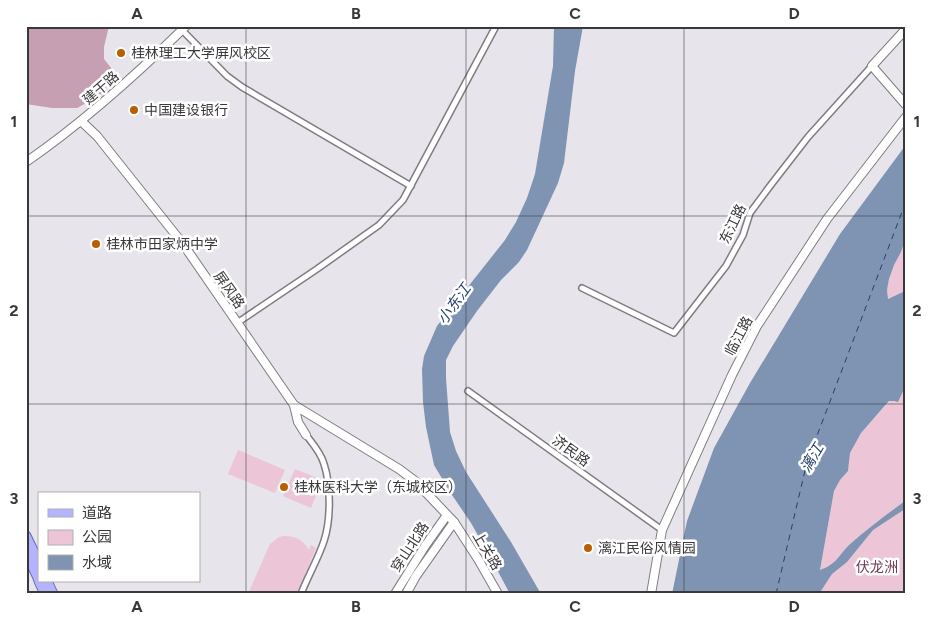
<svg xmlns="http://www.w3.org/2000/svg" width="931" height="620" font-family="Figtree,'Noto Sans SC',sans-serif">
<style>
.green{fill:#ecc5d7}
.forest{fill:#c69fb2}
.water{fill:#7f93b3}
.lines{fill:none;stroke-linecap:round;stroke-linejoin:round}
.ferry{stroke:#25416c;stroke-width:1;stroke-dasharray:6 5;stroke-linecap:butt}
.street-casing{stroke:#7f7c83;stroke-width:8}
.secondary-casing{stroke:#7f7c83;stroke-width:10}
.primary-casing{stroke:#6867b8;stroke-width:11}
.street{stroke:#fff;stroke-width:5}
.secondary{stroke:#fff;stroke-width:8}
.primary{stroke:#b4b3fd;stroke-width:9}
.grid{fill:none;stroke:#39383b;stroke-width:1;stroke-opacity:0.55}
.poi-dot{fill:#b95e01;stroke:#fff;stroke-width:2}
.labels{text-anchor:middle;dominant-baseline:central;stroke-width:5;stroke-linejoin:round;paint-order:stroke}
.poi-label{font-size:14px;fill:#39383b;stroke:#fff;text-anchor:start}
.street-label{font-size:14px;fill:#39383b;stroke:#fff}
.park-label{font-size:14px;fill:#6f3a56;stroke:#fff}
.water-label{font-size:15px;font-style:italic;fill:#25416c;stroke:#fff}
.neatline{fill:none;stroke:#39383b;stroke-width:2}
.grid-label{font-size:16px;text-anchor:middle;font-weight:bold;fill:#39383b}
</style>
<rect width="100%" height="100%" fill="#e7e4ec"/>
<g class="green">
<path d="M905 240V291L888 299 887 290 889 279 894 265 901 252Z"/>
<path d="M905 387V501L876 523 848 546 833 565 820 570 834 491 840 480 848 471 850 453 861 433 890 401 898 402Z"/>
<path d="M238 450 285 470 275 493 228 474Z"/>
<path d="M295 469 322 480 311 508 283 496Z"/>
<path d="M905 509V594H819L832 574 847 562 873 530Z"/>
<path d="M284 536C296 536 303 540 309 550L311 545 316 548 297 594H248L270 544 279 537Z"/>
</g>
<path class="forest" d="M26 26H109L104 47V59L116 74 99 96 77 108H52L26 104Z"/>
<g class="water">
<path d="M554 26H583L575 71 564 163 558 183 527 250 519 262 501 280 477 311 453 346 446 360V378L450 432 456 451 466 472 511 542 541 594H510L487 551 471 523 450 492 434 465 426 427 423 402 422 369 424 356 437 326 505 240 516 222 527 198 535 174 553 66Z"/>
<path d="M905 146V240L901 252 894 265 889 279 887 290 888 299 905 291V387L898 402 894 401H889L861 433 850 453 848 471 840 480 834 491 820 570C837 564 838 556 849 545 867 529 886 515 905 501V509L873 530 847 562 832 574 819 594H672L687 521 714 448 750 383 840 234Z"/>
</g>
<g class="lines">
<path class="ferry" d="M776 594 807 462 905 204"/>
<defs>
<g id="street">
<path d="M182 30 227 76 242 87 411 186"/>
<path d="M582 288 674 333 726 266 743 235 750 213 770 186 808 137 872 66"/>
<path d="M237 323 317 269 379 225 403 200 496 26"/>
<path d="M468 391 662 530"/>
<path d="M301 594C308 576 318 559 324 541 331 520 331 485 324 464 321 453 313 444 306 435"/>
</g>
<g id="secondary">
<path d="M905 30 872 66 905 104"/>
<path d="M81 121 97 136 183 244 294 405 298 422 306 435"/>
<path d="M26 162C84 122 136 75 186 26"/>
<path d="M294 405 399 469 415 481 454 522 478 559 498 594"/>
<path d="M395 594 425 546 447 515"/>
<path d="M406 594 416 576 454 522"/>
<path d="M651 594 662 530 732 375 757 326 827 219 905 118"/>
</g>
<g id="primary">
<path d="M26 536 39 563"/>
<path d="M26 552 39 580"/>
<path d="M39 581 45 594"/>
<path d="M47 581 53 594"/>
</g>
</defs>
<use href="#street" class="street-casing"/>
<use href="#secondary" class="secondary-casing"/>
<use href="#primary" class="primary-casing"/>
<use href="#street" class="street"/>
<use href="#secondary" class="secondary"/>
<use href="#primary" class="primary"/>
</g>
<path class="grid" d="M246 26V594M466 26V594M684 26V594M26 216H905M26 404H905"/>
<g class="poi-dot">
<circle cx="121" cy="53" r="5"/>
<circle cx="134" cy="110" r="5"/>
<circle cx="96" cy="244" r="5"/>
<circle cx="284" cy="487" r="5"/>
<circle cx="588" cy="548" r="5"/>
</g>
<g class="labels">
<g class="poi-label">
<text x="131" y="53">桂林理工大学屏风校区</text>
<text x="144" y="110">中国建设银行</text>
<text x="106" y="244">桂林市田家炳中学</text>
<text x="294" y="487">桂林医科大学（东城校区）</text>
<text x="598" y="548">漓江民俗风情园</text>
</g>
<g class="street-label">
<text transform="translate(101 88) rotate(-41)">建干路</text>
<text transform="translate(733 224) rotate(-64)">东江路</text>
<text transform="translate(229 290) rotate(55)">屏风路</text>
<text transform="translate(739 336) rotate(-62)">临江路</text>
<text transform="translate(571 451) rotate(36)">济民路</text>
<text transform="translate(410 547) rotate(-57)">穿山北路</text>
<text transform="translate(487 551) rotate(59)">上关路</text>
</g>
<g class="park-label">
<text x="877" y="567">伏龙洲</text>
</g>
<g class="water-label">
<text transform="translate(454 304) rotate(-54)">小东江</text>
<text transform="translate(812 458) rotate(-59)">漓江</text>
</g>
</g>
<rect width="931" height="620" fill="none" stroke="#ffffff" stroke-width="55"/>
<rect x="38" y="492" width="162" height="90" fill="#ffffff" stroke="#b0afb1"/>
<rect x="48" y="509" width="25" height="8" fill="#b4b3fd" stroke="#b0afb1"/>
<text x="82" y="518" font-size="15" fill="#39383b">道路</text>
<rect x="48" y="530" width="25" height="15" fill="#ecc5d7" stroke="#b0afb1"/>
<text x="82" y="542" font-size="15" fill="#39383b">公园</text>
<rect x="48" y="555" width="25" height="15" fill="#7f93b3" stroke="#b0afb1"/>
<text x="82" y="568" font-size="15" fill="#39383b">水域</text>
<rect x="28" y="28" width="876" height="564" class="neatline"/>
<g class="grid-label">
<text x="137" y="19">A</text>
<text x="356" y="19">B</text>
<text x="575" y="19">C</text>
<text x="794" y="19">D</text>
<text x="14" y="127">1</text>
<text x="917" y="127">1</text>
<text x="14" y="316">2</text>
<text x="917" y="316">2</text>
<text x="14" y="504">3</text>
<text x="917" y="504">3</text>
<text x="137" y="612">A</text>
<text x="356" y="612">B</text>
<text x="575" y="612">C</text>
<text x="794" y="612">D</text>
</g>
</svg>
